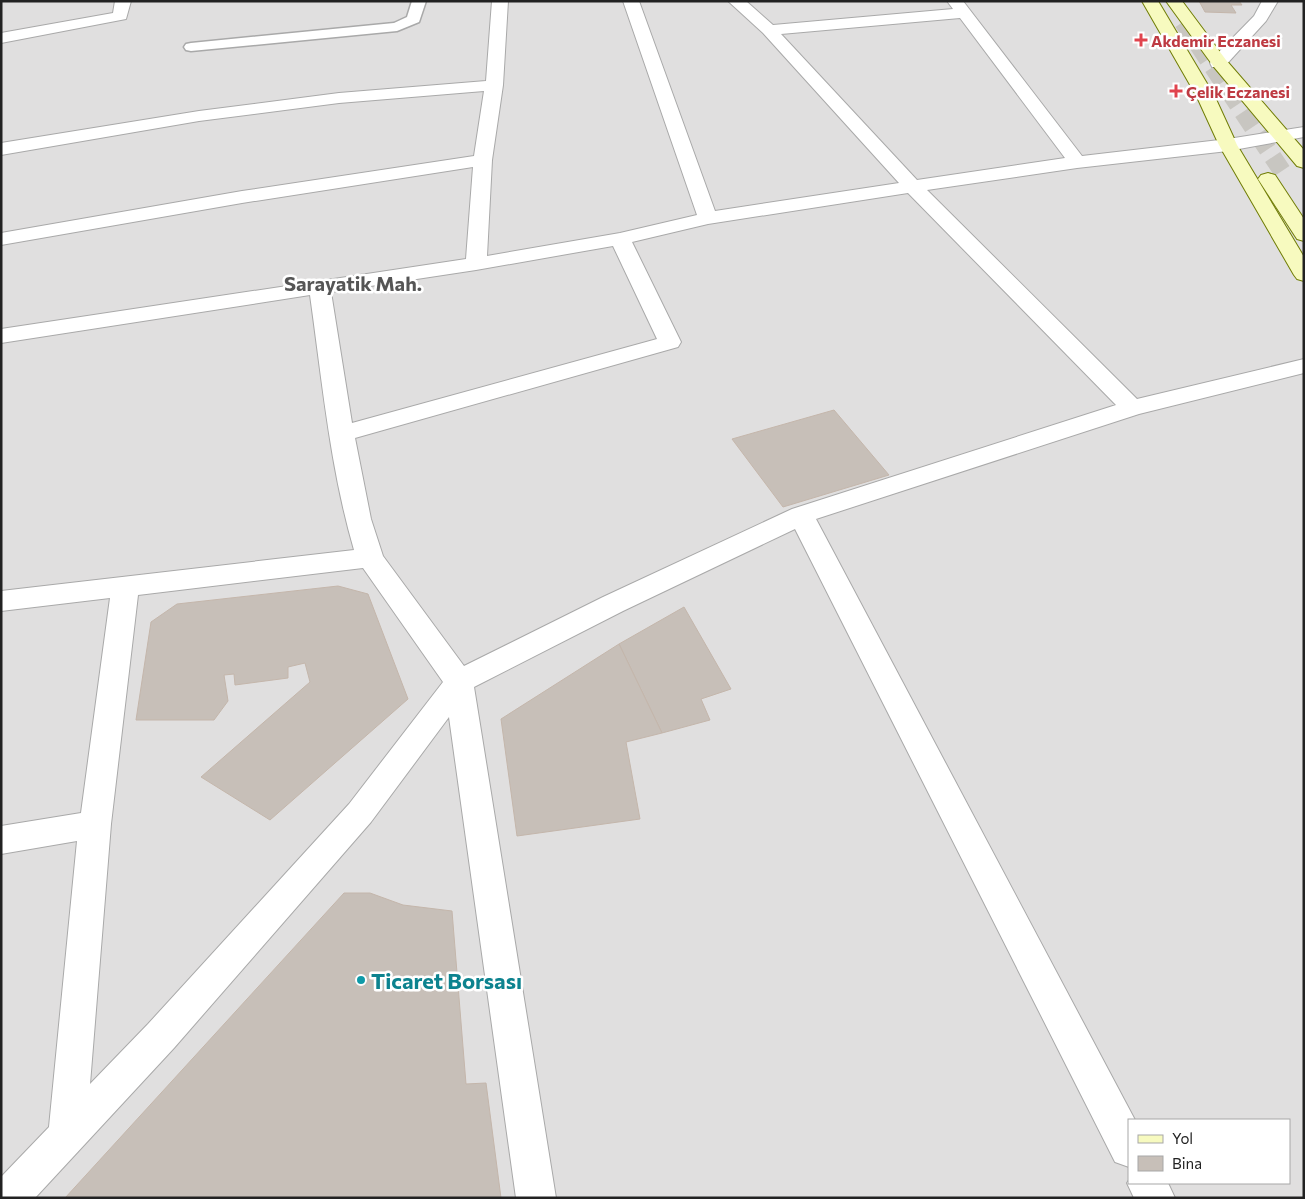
<svg xmlns="http://www.w3.org/2000/svg" width="1305" height="1199" font-family="Commissioner,sans-serif">
<style>
.residential{fill:#e0dfdf;fill-rule:evenodd}
.building{fill:#c7bfb8;stroke:#c4b6ab}
.lines{fill:none;stroke-linecap:round;stroke-linejoin:round}
.secondary-tunnel{stroke:#c8c6c1;stroke-width:18;stroke-dasharray:18 9;stroke-linecap:butt}
.service-casing{stroke:#a9a9a9;stroke-width:3}
.minor-casing{stroke:#a9a9a9;stroke-width:2}
.secondary-casing{stroke:#707d05;stroke-width:2}
.service{fill:#fff;fill-rule:evenodd}
.minor{fill:#fff;fill-rule:evenodd}
.secondary{fill:#f7fabf;fill-rule:evenodd}
.health-dot{fill:#e0444e;stroke:#fff;stroke-width:2}
.culture-dot{fill:#0f9aa8;stroke:#fff;stroke-width:2}
.labels{text-anchor:middle;dominant-baseline:central;stroke-width:5;stroke-linejoin:round;paint-order:stroke}
.far-health-label{font-size:16px;font-weight:bold;fill:#be3a42;stroke:#fff;text-anchor:start}
.far-district-label{font-size:20px;font-weight:bold;fill:#555;stroke:#fff}
.near-culture-label{font-size:22px;font-weight:bold;fill:#0d838f;stroke:#fff;text-anchor:start}
</style>
<rect width="100%" height="100%" fill="#f2efe9"/>
<path class="residential" d="M1 1H1304V1198H1ZM1129 1120H1289V1183H1129Z"/>
<g class="building">
<path d="M1199 1H1239L1242 5H1231L1236 13 1205 12Z"/>
<path d="M834 410 889 475 783 507 732 439Z"/>
<path d="M338 586 368 594 408 699 270 820 201 777 310 682 305 663 288 667V678L235 685 234 674 224 675 228 701 214 720H136L151 622 177 604Z"/>
<path d="M684 607 731 689 701 699 710 720 662 733 619 644Z"/>
<path d="M619 644 662 733 626 742 640 819 517 836 501 719Z"/>
<path d="M344 893H370L403 905 452 911 466 1084 486 1083 501 1198H65Z"/>
</g>
<g class="lines">
<path class="secondary-tunnel" d="M1183 22 1282 171"/>
<defs>
<path id="service" d="M412 1H426L419 22 397 31 191 51 186 50 184 47 186 44 191 43 394 23 407 17Z"/>
<g id="minor">
<path d="M115 1H131L126 19 1 43V33L113 13Z"/>
<path d="M492 1H508L503 85 492 160 487 256 620 233 697 215 623 1H639L715 211 899 183 763 33 728 1H746L773 25 953 9 947 1H963L1082 156 1228 139 1304 127V137L1228 151 1077 168 927 190 1137 399 1304 359V373L1139 414 816 519 1135 1120H1129V1167L1115 1162 795 529 623 611 474 687 556 1198H516L449 717 371 822 174 1048 35 1198H1V1177L49 1127 77 841 1 854V826L81 813 110 598 1 611V591L354 550C330 468 322 380 310 295L1 343V329L466 259 473 167 242 203 1 245V233L242 191 474 156 484 91 339 103 199 121 1 155V143L199 111 339 93 486 81ZM960 18 1065 158 917 180 781 34ZM908 193 1116 405 792 509 603 597 464 666 383 556 371 519 355 438 678 347 681 342 632 242 708 224ZM613 246 657 339 352 423 331 292 476 270ZM363 568 443 682 349 804 148 1024 90 1084 111 824 138 595Z"/>
<path d="M1262 1H1278L1266 21 1224 67H1212L1210 63 1212 59 1254 16Z"/>
<path d="M1129 1180V1183H1168L1175 1198H1134L1127 1183Z"/>
</g>
<g id="secondary">
<path d="M1142 1H1158L1215 97 1237 145 1304 257V281L1297 279 1294 275 1219 145 1197 97Z"/>
<path d="M1166 1H1182L1226 60 1304 150V168L1297 166 1214 67Z"/>
<path d="M1268 173 1275 175 1304 219V241L1297 239 1258 179 1261 175Z"/>
</g>
</defs>
<use href="#service" class="service-casing"/>
<use href="#minor" class="minor-casing"/>
<use href="#secondary" class="secondary-casing"/>
<use href="#service" class="service"/>
<use href="#minor" class="minor"/>
<use href="#secondary" class="secondary"/>
</g>
<g class="health-dot">
<path d="M1138.5 32.5h5v5h5v5h-5v5h-5v-5h-5v-5h5z"/>
<path d="M1173.5 83.5h5v5h5v5h-5v5h-5v-5h-5v-5h5z"/>
</g>
<circle class="culture-dot" cx="361" cy="980" r="5"/>
<g class="labels">
<g class="far-health-label">
<text x="1151" y="40">Akdemir Eczanesi</text>
<text x="1186" y="91">Çelik Eczanesi</text>
</g>
<g class="far-district-label">
<text x="353" y="283">Sarayatik Mah.</text>
</g>
<g class="near-culture-label">
<text x="371" y="980">Ticaret Borsası</text>
</g>
</g>
<rect width="1305" height="1199" fill="none" stroke="#222222" stroke-width="5"/>
<rect x="1128" y="1119" width="162" height="65" fill="#ffffff" stroke="#a7a7a7"/>
<rect x="1138" y="1135" width="25" height="8" fill="#f7fabf" stroke="#a7a7a7"/>
<text x="1172" y="1144" font-size="15" fill="#222222">Yol</text>
<rect x="1138" y="1156" width="25" height="15" fill="#c7bfb8" stroke="#a7a7a7"/>
<text x="1172" y="1169" font-size="15" fill="#222222">Bina</text>
</svg>
